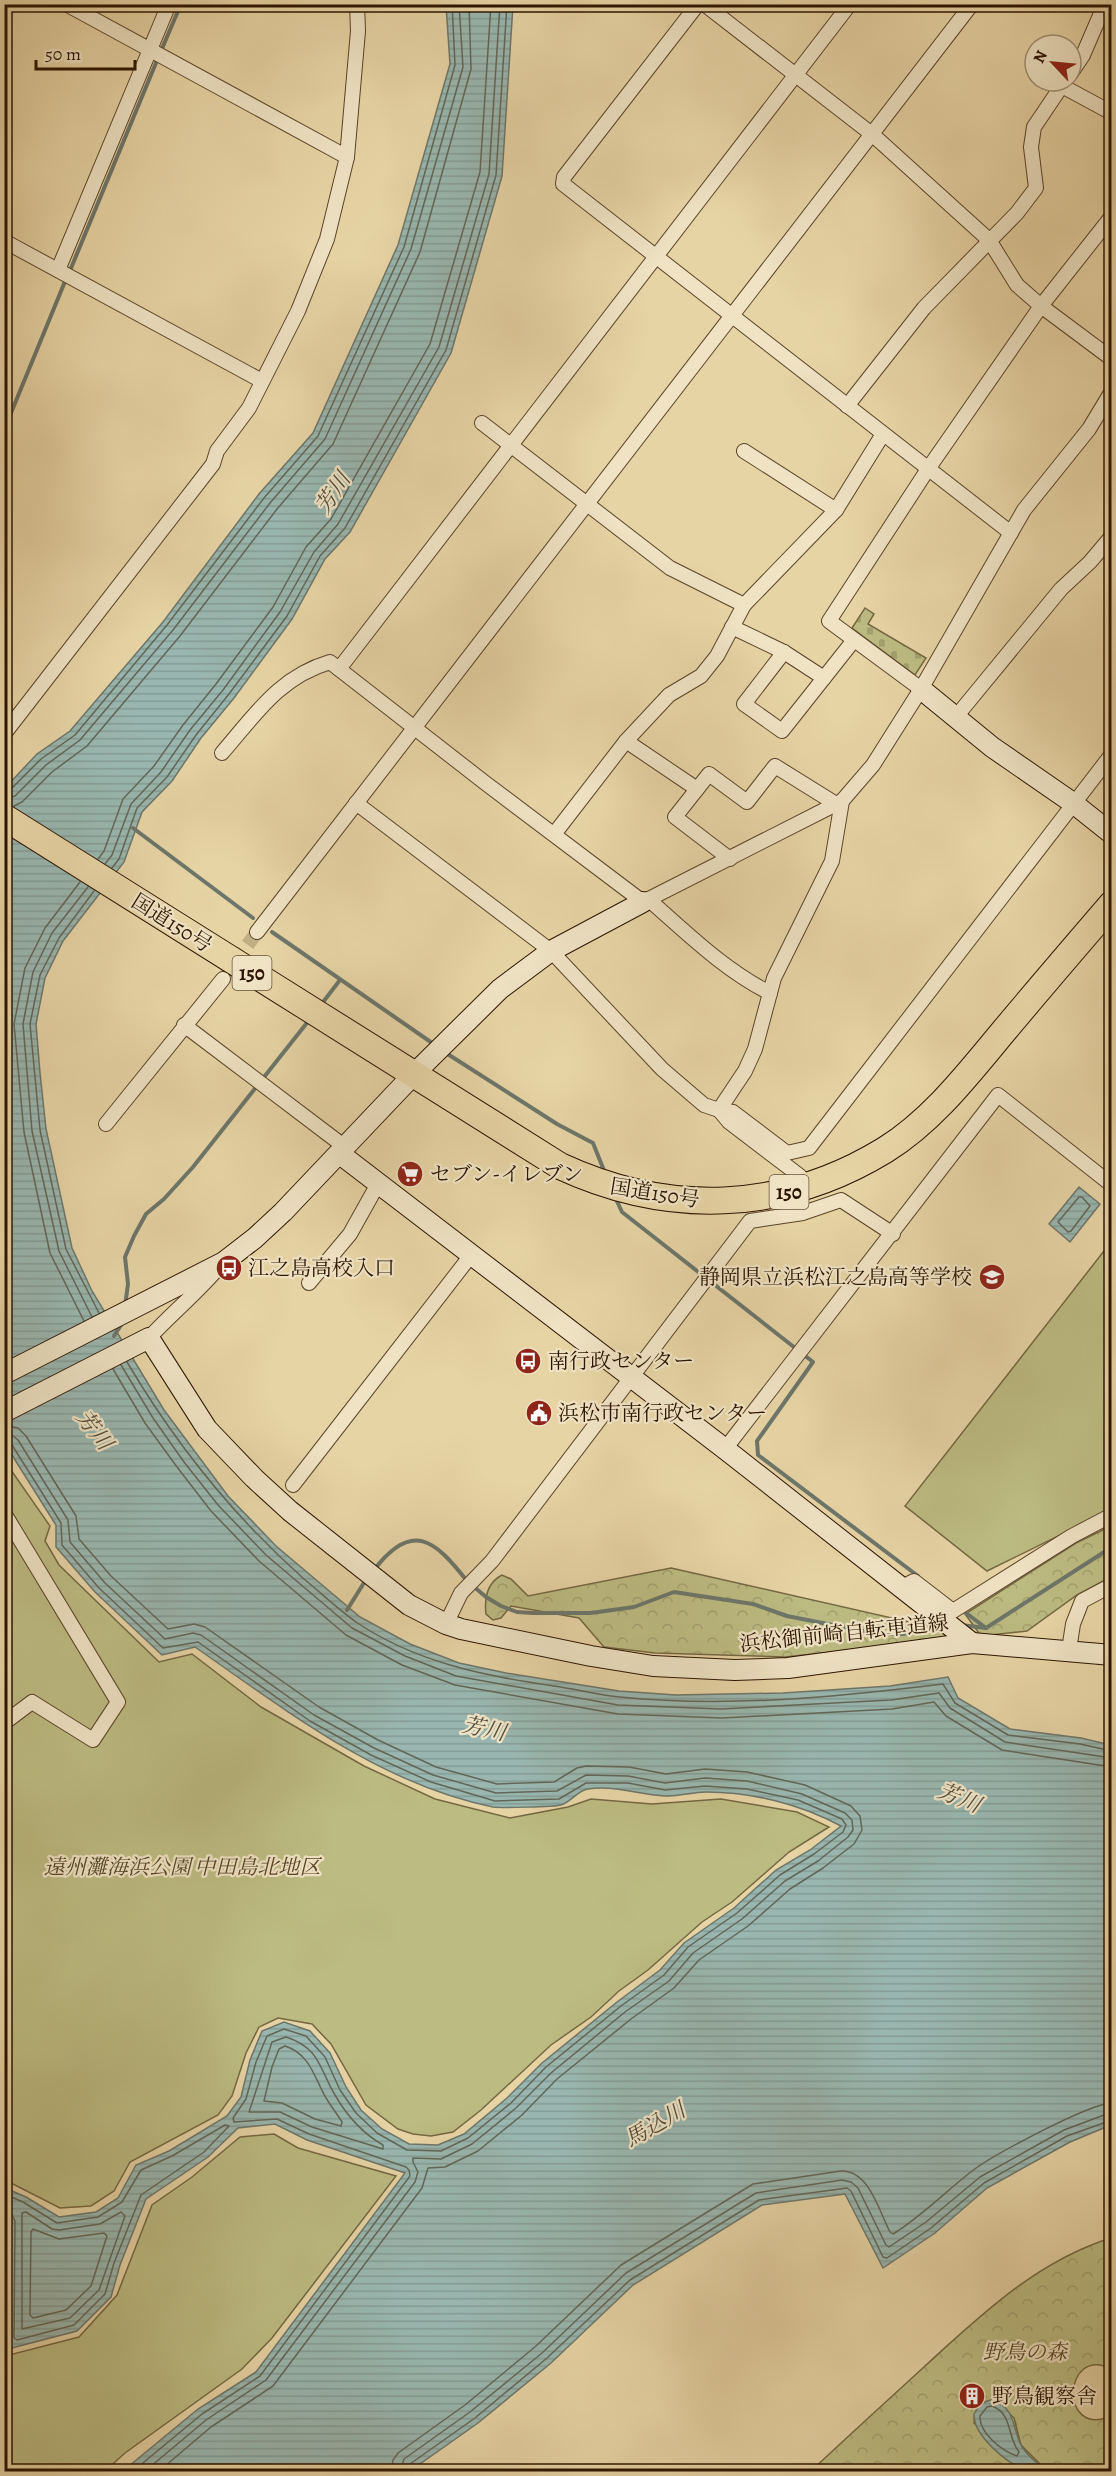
<svg xmlns="http://www.w3.org/2000/svg" width="1116" height="2476" font-family="Alegreya,'Noto Serif JP',serif">
<style>
.green{fill:#bcbb82;stroke:#746841;stroke-width:1.5}
.forest{fill:url(#forest-crowns);stroke:#746841;stroke-width:1.5}
.cemetery{fill:url(#cemetery-stones);stroke:#746841;stroke-width:1.5}
.water{fill:url(#water-rules);stroke:#6d766a;stroke-width:1.5}
.lines{fill:none;stroke-linecap:round;stroke-linejoin:round}
.shore{stroke:#626658;stroke-width:1.5}
.stream{stroke:#6d766a;stroke-width:4}
.street-tunnel{stroke:#c2ae84;stroke-width:14;stroke-dasharray:14 7;stroke-linecap:butt}
.street-casing{stroke:#5b4429;stroke-width:16}
.secondary-casing{stroke:#2c1400;stroke-width:22}
.highway-casing{stroke:#2c1400;stroke-width:28}
.street{stroke:#efe3c4;stroke-width:14}
.secondary{stroke:#efe3c4;stroke-width:20}
.highway{stroke:#e7d4a5;stroke-width:26}
.labels{text-anchor:middle;dominant-baseline:central;stroke-width:4.5;stroke-linejoin:round;paint-order:stroke}
.shield{fill:#efe3c4;stroke:#66523b;stroke-width:1.5}
.shield-label{font-size:20px;font-weight:bold;fill:#2c1400}
.street-label{font-size:21px;fill:#2c1400;stroke:#efe3c4}
.poi-label{font-size:21px;fill:#2c1400;stroke:#efe3c4;text-anchor:start}
.park-label{font-size:21px;font-style:italic;fill:#574627;stroke:#efe3c4}
.water-label{font-size:22px;font-style:italic;fill:#524d3e;stroke:#efe3c4}
</style>
<defs>
<pattern id="forest-crowns" width="20" height="18" patternUnits="userSpaceOnUse" patternTransform="scale(1.5)"><rect width="20" height="18" fill="#bcbb82"/><path d="M2 6a3 3 0 1 1 6 0M12 15a3 3 0 1 1 6 0" fill="none" stroke="#a2a06e"/></pattern>
<pattern id="cemetery-stones" width="16" height="16" patternUnits="userSpaceOnUse" patternTransform="scale(1.5)"><rect width="16" height="16" fill="#bcbb82"/><path d="M2 7V4a2 2 0 0 1 4 0v3zM10 15v-3a2 2 0 0 1 4 0v3z" fill="#a2a06e"/></pattern>
<pattern id="water-rules" width="6" height="5" patternUnits="userSpaceOnUse" patternTransform="scale(1.5)"><rect width="6" height="5" fill="#99b7b0"/><path d="M0 2.5h6" fill="none" stroke="#849c96"/></pattern>
</defs>
<rect width="100%" height="100%" fill="#e7d4a5"/>
<filter id="stains"><feTurbulence type="fractalNoise" baseFrequency=".00333" numOctaves="4"/><feColorMatrix values="0 0 0 0 .2 0 0 0 0 .09 0 0 0 0 .02 0 0 0 .5 -.17"/></filter>
<radialGradient id="worn" r=".72"><stop offset=".6" stop-color="#630" stop-opacity="0"/><stop offset="1" stop-color="#630" stop-opacity=".3"/></radialGradient>
<g class="green">
<path d="M1111 1242V1510L987 1571 905 1506Z"/>
<path d="M4 1460 50 1526 45 1541 59 1565 159 1662 192 1654 261 1707 364 1766 435 1799 510 1818 568 1807 591 1799 652 1804 721 1799 797 1812 829 1827 789 1852 732 1902 702 1922 648 1970 619 1991 591 2017 551 2045 481 2110 453 2132 431 2136 413 2134 398 2129 366 2105 331 2044 312 2024 278 2018 259 2027 246 2053 232 2096 218 2115 130 2162 114 2191 91 2206 60 2208 5 2180Z"/>
<path d="M274 2134 298 2148 396 2176 272 2338 242 2369 125 2453 105 2471H5V2356L79 2337 117 2295 152 2205 192 2177 240 2137Z"/>
</g>
<g class="forest">
<path d="M1111 1526V1577L1077 1595 1027 1631 981 1636 965 1614 1076 1543Z"/>
<path d="M671 1568 945 1630V1640L785 1657 655 1653 604 1647 579 1618 511 1606 501 1618 493 1620 486 1614C484 1597 487 1583 502 1575L511 1579 528 1596Z"/>
<path d="M1111 2238V2369C1064 2344 1058 2439 1111 2416V2471H1047L1021 2445 1014 2418 993 2400C979 2401 974 2410 974 2423L1012 2461 1028 2471 810 2472C848 2436 887 2401 925 2366 981 2315 1037 2261 1111 2238Z"/>
</g>
<path class="cemetery" d="M865 608 874 614 868 624 926 658 915 675 852 628Z"/>
<g class="water">
<path d="M446 5H513L502 176 451 353 350 532 325 559 292 619 234 698 201 738 172 781 142 812 124 862 63 941 45 978 36 1024 40 1073 46 1129 72 1248 92 1291 164 1410 228 1496 276 1546 360 1617 410 1644 459 1663 506 1673 619 1691 676 1695 783 1693 890 1686 948 1677 958 1698 1010 1729 1081 1738 1111 1745V2125L1070 2142 987 2188 935 2233 883 2268 845 2194 762 2205 633 2285 551 2363 478 2423 410 2471H123L198 2409 256 2372 405 2173 307 2140 275 2124 238 2128 208 2157 146 2199 120 2265 111 2297 77 2331 8 2349 9 2221 5 2214V2188L26 2197 59 2217 96 2212 118 2198 136 2165 169 2151 227 2116 241 2097 250 2060 262 2031 284 2022 310 2031 330 2053 346 2087 361 2110 382 2129 409 2144 438 2145 464 2134 507 2098 542 2063 617 2002 660 1970 684 1943 734 1908 776 1870 810 1850 841 1826C800 1804 752 1792 706 1792 692 1792 678 1797 665 1796 639 1795 615 1785 588 1789 578 1790 571 1802 561 1805 553 1807 502 1808 493 1807 380 1784 287 1711 195 1647L162 1655 95 1592 56 1547V1525L5 1444V788L37 754 70 731 163 622 259 494 313 433 398 245 450 64Z"/>
<path d="M1079 1187 1100 1204 1070 1242 1049 1224Z"/>
<path d="M993 2400C1015 2409 1012 2424 1020 2443 1025 2454 1038 2464 1047 2471 1041 2472 1033 2473 1027 2471 1008 2464 973 2436 974 2414 979 2405 983 2401 993 2400Z"/>
</g>
<g class="lines">
<g class="shore">
<path d="M4 791 10 790 41 759 75 735 167 625 264 498 318 436 404 247 455 65 452 4"/>
<path d="M4 799 15 796 46 765 80 740 173 630 270 503 325 439 411 249 463 67 459 4"/>
<path d="M14 806 22 802 52 772 87 746 180 636 277 509 333 444 420 252 471 69 469 4"/>
<path d="M98 859 104 851 123 799 154 766 183 725 216 684 273 607 306 547 331 519 430 344 480 172 491 4"/>
<path d="M105 864 112 855 131 804 161 772 190 730 223 690 280 612 314 552 338 524 439 347 489 174 500 4"/>
<path d="M112 868 119 859 137 808 167 777 196 735 229 694 287 616 320 556 345 528 446 350 496 175 507 4"/>
<path d="M80 882 45 928 25 968 14 1024 24 1132 50 1253 84 1321"/>
<path d="M88 887 52 933 33 972 23 1024 32 1131 59 1251 92 1317"/>
<path d="M94 891 59 938 40 975 30 1024 40 1130 66 1249 99 1313"/>
<path d="M1079 1197H1082L1090 1206 1071 1231 1068 1232 1058 1222Z"/>
<path d="M127 1362C176 1445 232 1515 304 1579 321 1593 338 1609 356 1622 415 1662 484 1676 554 1686 576 1689 598 1695 620 1697 727 1708 837 1697 943 1684L955 1703 1008 1735 1080 1744 1112 1751"/>
<path d="M121 1365 153 1418 184 1462 218 1505 266 1555 352 1628 405 1656 456 1676 618 1705 721 1709 891 1700 939 1693 950 1708 1005 1742 1112 1758"/>
<path d="M113 1369 145 1423 177 1467 211 1511 259 1561 346 1635 402 1665 455 1685 618 1714 722 1718 892 1709 934 1702 946 1716 1002 1750 1112 1767"/>
<path d="M4 1425 18 1428 26 1436 76 1516 79 1539 111 1576 168 1629 194 1624 205 1627 319 1707 378 1740 436 1767 497 1784 554 1782 577 1768 586 1766 629 1767 666 1774 705 1769 747 1772 805 1785 851 1806 860 1816 862 1830 854 1844 823 1868 790 1889 748 1926 699 1960 674 1988 631 2019 557 2079 522 2115 478 2151 445 2167 428 2168 422 2188 273 2386 211 2427 158 2472"/>
<path d="M4 1434 12 1435 18 1440 68 1520 70 1542 105 1583 165 1639 193 1633 201 1635 314 1715 374 1748 433 1775 496 1793 557 1791 586 1775 628 1776 665 1783 705 1778 747 1781 802 1794 845 1813 852 1820 853 1830 848 1837 818 1861 785 1881 742 1919 693 1953 669 1981 625 2012 551 2073 516 2108 472 2144 441 2159 413 2158V2162L418 2172 415 2182 266 2380 206 2420 144 2472"/>
<path d="M4 1442 12 1445 61 1523 62 1545 99 1588 163 1648 198 1642 310 1721 371 1755 431 1782 495 1801 559 1799 586 1783H628L665 1790 705 1786 747 1789 798 1800 842 1819 846 1825 843 1832 814 1854 780 1875 737 1913 688 1947 664 1975 621 2006 546 2067 511 2103 468 2138 441 2151 407 2150 377 2133 356 2113 340 2090 325 2057 306 2036 284 2029 267 2036 256 2062 246 2099 233 2118 234 2122 277 2119 309 2134 406 2167 409 2170 410 2176 260 2376 202 2414 132 2472"/>
<path d="M286 2037C320 2048 319 2068 335 2095 347 2116 362 2133 383 2145V2149L312 2127 280 2112H249L272 2042Z"/>
<path d="M285 2046C310 2054 314 2077 326 2098 331 2106 337 2114 342 2122L341 2126 315 2119 282 2103 264 2101 272 2067 279 2049Z"/>
<path d="M4 2194 23 2202 57 2223 98 2217 122 2202 141 2170 172 2156 225 2125 229 2126 204 2152 141 2195 114 2263 105 2294 74 2325 17 2340 14 2338 15 2221 11 2213 4 2212"/>
<path d="M121 2212 125 2216 99 2290 70 2318 22 2329V2213L26 2212 52 2229 59 2230 100 2224Z"/>
<path d="M33 2229 59 2239 104 2233 107 2236 91 2286 66 2310 33 2318 30 2315 31 2232Z"/>
<path d="M992 2406C1013 2414 1007 2437 1019 2452L1017 2456C1002 2451 979 2433 980 2416L987 2407Z"/>
<path d="M391 2472 393 2460 398 2453 465 2405 536 2346 621 2265 753 2184 841 2171C869 2170 879 2211 890 2232L893 2234C922 2216 945 2192 972 2171 993 2155 1088 2104 1112 2103"/>
<path d="M400 2472 404 2459 470 2412 542 2353 626 2273 756 2193 842 2180 851 2182 858 2188 886 2245 889 2247 926 2222 980 2177 1064 2130 1112 2112"/>
<path d="M407 2472 410 2464 475 2418 547 2358 630 2280 759 2200 847 2188 851 2191 883 2257 887 2258 931 2228 984 2183 1067 2136 1112 2120"/>
</g>
<g class="stream">
<path d="M161 51 181 4"/>
<path d="M69 273 158 58"/>
<path d="M4 430 66 279"/>
<path d="M133 828 253 918"/>
<path d="M272 932 435 1045"/>
<path d="M320 1006 340 980"/>
<path d="M446 1053 557 1124 593 1143 605 1173"/>
<path d="M615 1197 622 1212 813 1362 757 1441 758 1455 918 1576"/>
<path d="M125 1306 128 1284 125 1257 134 1236 146 1214 164 1199 193 1167 310 1019"/>
<path d="M114 1336 123 1322"/>
<path d="M374 1570C412 1520 435 1540 467 1581"/>
<path d="M473 1586 486 1597 501 1606 517 1612 533 1613H591L634 1607 674 1592 753 1604 787 1616 878 1634H904L933 1622"/>
<path d="M347 1610 367 1578"/>
<path d="M962 1610 986 1628"/>
<path d="M961 1625 986 1628 1112 1547"/>
</g>
<path class="street-tunnel" d="M223 979 257 932"/>
<defs>
<g id="street">
<path d="M66 4 347 157"/>
<path d="M698 4 564 177 563 184 1011 533"/>
<path d="M704 4 873 135 989 240 1017 285 1041 306 1112 359"/>
<path d="M1071 73 1083 55 1105 4"/>
<path d="M1062 86 1112 113"/>
<path d="M4 241 262 381"/>
<path d="M58 270 169 4"/>
<path d="M847 406 924 308 1017 213 1036 188 1031 147 1034 127 1065 81"/>
<path d="M482 423 670 568 744 605"/>
<path d="M744 451 836 510"/>
<path d="M732 627 784 652 824 678"/>
<path d="M784 652 744 704 782 731 854 640"/>
<path d="M339 669 850 4"/>
<path d="M921 689 829 621 928 469 1041 306 1112 216"/>
<path d="M955 718 1061 589 1090 562 1112 536"/>
<path d="M4 734 213 464 217 451 249 408 298 311 327 239 347 157 358 31 357 4"/>
<path d="M626 741 697 789"/>
<path d="M222 753C255 715 279 677 330 662L484 782 643 902 842 801 873 765 921 689 1024 510 1089 429 1112 391"/>
<path d="M356 803 551 951 662 1069 704 1105 719 1110 733 1112 787 1153 809 1148 1112 754"/>
<path d="M555 833 626 741 669 695 701 676 717 656 744 605 836 510 883 434"/>
<path d="M730 859 675 817 709 774 747 802 775 766 836 804"/>
<path d="M648 899C687 933 724 970 770 993"/>
<path d="M257 932 972 4"/>
<path d="M184 1025 345 1147"/>
<path d="M719 1110 745 1071 755 1049 774 978 832 861 842 801"/>
<path d="M719 1110 729 1122 800 1176"/>
<path d="M106 1124 223 979"/>
<path d="M309 1283 350 1234 379 1182"/>
<path d="M149 1338C171 1314 197 1293 218 1268"/>
<path d="M725 1449 998 1095 1112 1185"/>
<path d="M293 1485 472 1254"/>
<path d="M4 1513 118 1702 93 1740 32 1702 4 1723"/>
<path d="M902 1587 914 1581 953 1611 1072 1536 1112 1515"/>
<path d="M446 1624 461 1593 492 1561 750 1221 803 1213 841 1200 893 1234"/>
<path d="M1069 1650 1073 1624 1082 1601 1112 1585"/>
</g>
<g id="secondary">
<path d="M921 689 992 747 1073 803 1112 834"/>
<path d="M340 1154 725 1449 972 1643"/>
<path d="M4 1374 224 1262 255 1238 283 1212 414 1074 500 989 551 951 643 902"/>
<path d="M4 1412 149 1338 207 1429 254 1478 290 1511 409 1605 446 1624 461 1629 591 1656 653 1666 735 1670 788 1668 972 1643 1112 1655"/>
</g>
<path id="highway" d="M4 817 560 1166C668 1216 782 1213 885 1150 932 1121 968 1074 1003 1032 1039 989 1075 947 1112 904"/>
</defs>
<use href="#street" class="street-casing"/>
<use href="#secondary" class="secondary-casing"/>
<use href="#highway" class="highway-casing"/>
<use href="#street" class="street"/>
<use href="#secondary" class="secondary"/>
<use href="#highway" class="highway"/>
</g>
<defs>
<symbol id="supermarket-disc" viewBox="-11 -11 22 22"><circle r="9.5" fill="#8f2418" stroke="#efe3c4"/><path d="M-6-5.5h2.5l.6 2H6L4.5 2H-2.5L-4.4-4H-6ZM-1.5 3.2a1.3 1.3 0 1 0 .1 0ZM3 3.2a1.3 1.3 0 1 0 .1 0Z" fill="#fff"/></symbol>
<symbol id="bus-disc" viewBox="-11 -11 22 22"><circle r="9.5" fill="#8f2418" stroke="#efe3c4"/><path d="M-5-6H5V4H4V6H2V4H-2V6H-4V4H-5ZM-3.5-4V0h7V-4ZM-3.5 1.2v1.5H-2V1.2ZM2 1.2v1.5H3.5V1.2Z" fill="#fff"/></symbol>
<symbol id="school-disc" viewBox="-11 -11 22 22"><circle r="9.5" fill="#8f2418" stroke="#efe3c4"/><path d="M0-5L7-2L0 1L-7-2ZM-4 1L0 2.5L4 1V4Q0 6-4 4Z" fill="#fff"/></symbol>
<symbol id="civic-disc" viewBox="-11 -11 22 22"><circle r="9.5" fill="#8f2418" stroke="#efe3c4"/><path d="M-.6-6.5H3V-4.5H.6V-3L4-1V1h2V6H-6V1h2V-1L-.6-3ZM-1.2 2.5V6h2.4V2.5Z" fill="#fff"/></symbol>
<symbol id="building-disc" viewBox="-11 -11 22 22"><circle r="9.5" fill="#8f2418" stroke="#efe3c4"/><path d="M-4-6H4V6H1V3H-1V6H-4ZM-2.5-4.3h1.7v1.8h-1.7ZM.8-4.3h1.7v1.8H.8ZM-2.5-1h1.7V.8h-1.7ZM.8-1h1.7V.8H.8Z" fill="#fff"/></symbol>
</defs>
<g fill-rule="evenodd">
<use href="#supermarket-disc" x="395" y="1159" width="30" height="30"/>
<use href="#bus-disc" x="214" y="1253" width="30" height="30"/>
<use href="#school-disc" x="977" y="1262" width="30" height="30"/>
<use href="#bus-disc" x="513" y="1346" width="30" height="30"/>
<use href="#civic-disc" x="524" y="1398" width="30" height="30"/>
<use href="#building-disc" x="957" y="2381" width="30" height="30"/>
</g>
<g class="labels">
<g class="shield">
<rect x="232.5" y="956" width="39" height="34" rx="4.5"/>
<rect x="769.5" y="1175" width="39" height="34" rx="4.5"/>
</g>
<g class="shield-label">
<text x="252" y="973">150</text>
<text x="789" y="1192">150</text>
</g>
<g class="street-label">
<text transform="translate(172 923) rotate(32)">国道150号</text>
<text transform="translate(655 1193) rotate(9)">国道150号</text>
<text transform="translate(844 1633) rotate(-6)">浜松御前崎自転車道線</text>
</g>
<g class="poi-label">
<text x="430" y="1174">セブン-イレブン</text>
<text x="248" y="1268">江之島高校入口</text>
<text x="972" y="1277" text-anchor="end">静岡県立浜松江之島高等学校</text>
<text x="548" y="1361">南行政センター</text>
<text x="558" y="1413">浜松市南行政センター</text>
<text x="992" y="2396">野鳥観察舎</text>
</g>
<g class="park-label">
<text x="182" y="1867">遠州灘海浜公園 中田島北地区</text>
<text x="1025" y="2352">野鳥の森</text>
</g>
<g class="water-label">
<text transform="translate(333 493) rotate(-56)">芳川</text>
<text transform="translate(94 1430) rotate(52)">芳川</text>
<text transform="translate(484 1729) rotate(12)">芳川</text>
<text transform="translate(959 1798) rotate(22)">芳川</text>
<text transform="translate(655 2125) rotate(-30)">馬込川</text>
</g>
</g>
<rect width="1116" height="2476" fill="none" stroke="#e7d4a5" stroke-width="24"/>
<rect x="6" y="6" width="1104" height="2464" fill="none" stroke="#2c1400" stroke-width="3"/>
<rect x="12" y="12" width="1092" height="2452" fill="none" stroke="#2c1400" stroke-width="1.5"/>
<g transform="translate(1053 63) rotate(296)"><circle r="28" fill="#efe3c4" stroke="#a19076" stroke-width="1.5"/>
<path d="M0-4.5L10 22L0 15L-10 22Z" fill="#8f2418"/>
<text y="-9" font-size="16" font-weight="bold" text-anchor="middle" fill="#2c1400">N</text>
</g>
<path d="M36 60v9h99v-9" fill="none" stroke="#2c1400" stroke-width="3"/>
<text x="45" y="60" font-size="18" fill="#2c1400" stroke="#efe3c4" stroke-width="4.5" paint-order="stroke">50 m</text>
<rect width="100%" height="100%" filter="url(#stains)"/>
<rect width="100%" height="100%" fill="url(#worn)"/>
</svg>
